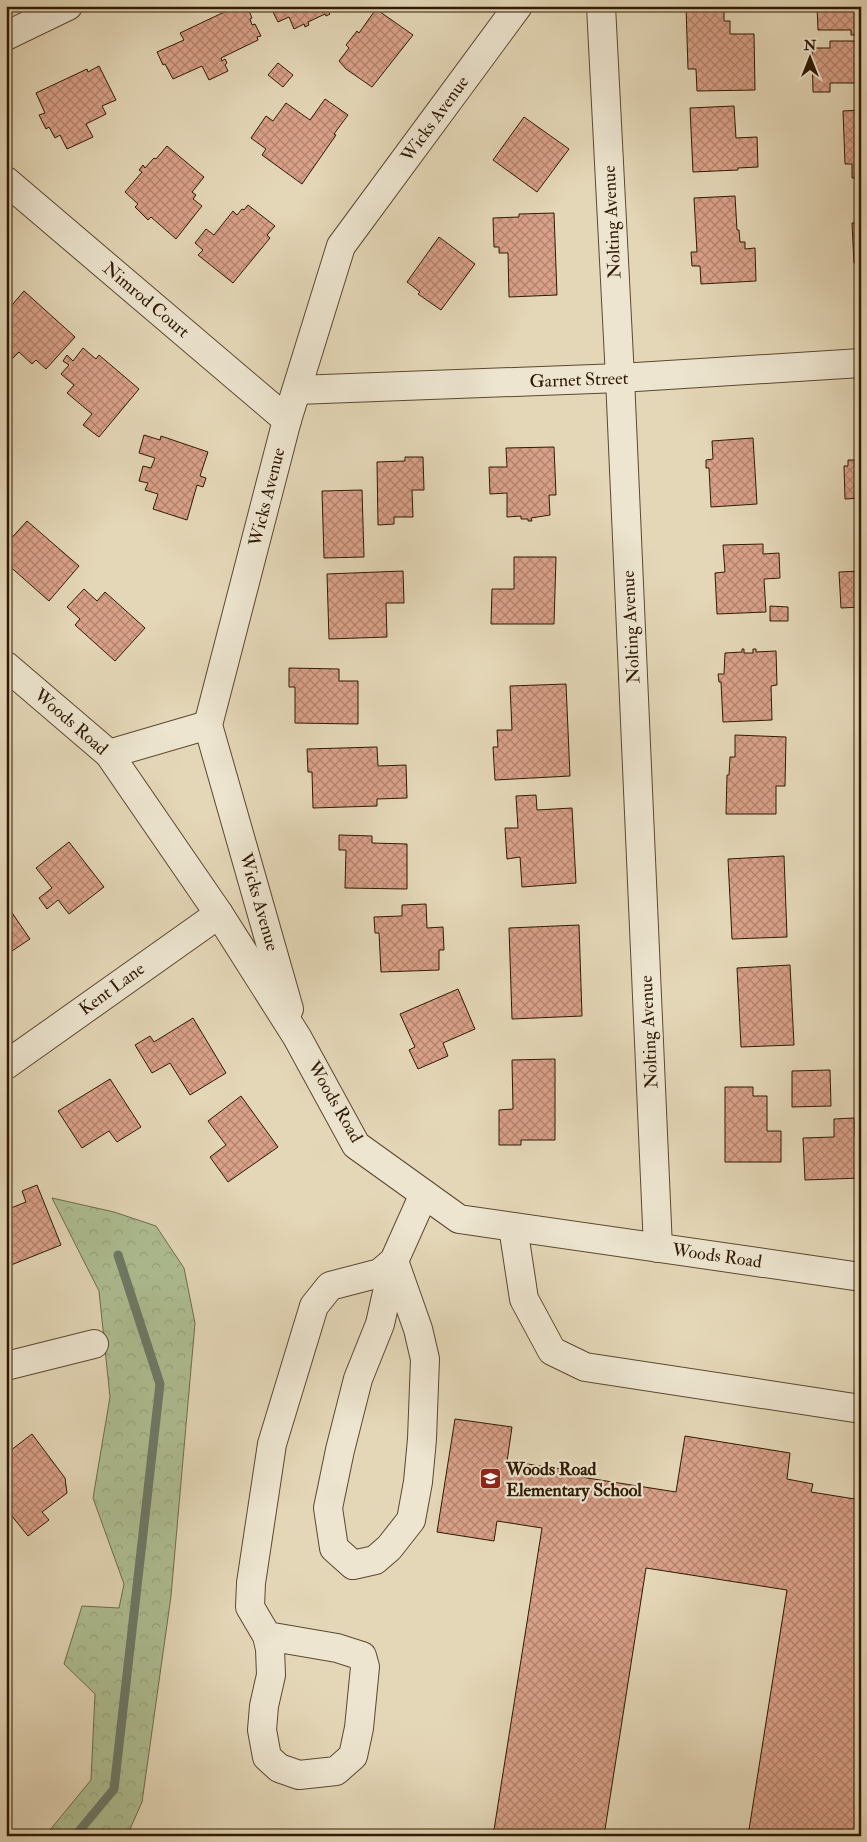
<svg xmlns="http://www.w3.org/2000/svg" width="867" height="1842" font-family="'IM FELL Double Pica',serif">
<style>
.forest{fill:url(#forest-crowns);stroke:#6e6c4b}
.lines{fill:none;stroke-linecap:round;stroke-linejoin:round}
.stream{stroke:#6c7a68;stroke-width:9}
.building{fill:url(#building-cross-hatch);stroke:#2f1903}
.minor-casing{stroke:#5c4830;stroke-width:30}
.minor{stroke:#ede5d0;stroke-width:28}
.labels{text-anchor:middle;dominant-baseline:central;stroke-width:4.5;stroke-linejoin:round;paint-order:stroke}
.street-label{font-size:18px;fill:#2f1903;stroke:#ede5d0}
.poi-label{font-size:18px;font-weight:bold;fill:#2f1903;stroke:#ede5d0;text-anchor:start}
</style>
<defs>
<pattern id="forest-crowns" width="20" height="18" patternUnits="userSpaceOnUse" patternTransform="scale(1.25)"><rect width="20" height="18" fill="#aebf93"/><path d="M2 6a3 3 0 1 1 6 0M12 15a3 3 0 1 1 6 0" fill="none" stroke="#96a47d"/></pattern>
<pattern id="building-cross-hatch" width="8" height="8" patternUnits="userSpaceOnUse" patternTransform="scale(1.25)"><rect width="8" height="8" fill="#daa189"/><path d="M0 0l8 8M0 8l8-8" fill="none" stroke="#b1826e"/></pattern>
</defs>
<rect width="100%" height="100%" fill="#e4d7b7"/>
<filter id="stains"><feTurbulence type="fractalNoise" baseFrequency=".004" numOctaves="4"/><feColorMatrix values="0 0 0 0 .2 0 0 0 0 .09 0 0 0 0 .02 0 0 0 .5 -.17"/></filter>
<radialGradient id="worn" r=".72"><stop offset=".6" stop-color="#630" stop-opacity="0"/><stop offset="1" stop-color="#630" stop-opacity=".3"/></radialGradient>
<path class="forest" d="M52 1198 114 1212 156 1226 184 1268 195 1323 171 1596 142 1802 127 1836H45L91 1780 95 1694 64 1664 82 1606 119 1608 124 1584 93 1498 110 1397 99 1291Z"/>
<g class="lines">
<path class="stream" d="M75 1836 114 1789 160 1384 118 1255"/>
</g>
<g class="building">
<path d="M237 6H247L252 18 250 19 252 25 255 24 261 36 257 37 258 40 221 58 222 61 225 59 227 63 225 65 228 71 209 80 202 66 173 79 165 64 163 65 157 52 184 40 180 33Z"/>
<path d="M270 6H339L328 11 330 14 326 16 325 14 308 22 309 25 305 27 304 24 294 29 289 17 278 22Z"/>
<path d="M686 6H724V21H730V34H754L755 90 697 91 696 69H688Z"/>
<path d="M817 6H861V35H851V30H818Z"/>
<path d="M376 9 413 35 372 87 346 69 339 61 349 48 346 45 357 31 359 33Z"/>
<path d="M830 41H861V83H830V92H813L812 48H830Z"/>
<path d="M278 63 293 75 283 87 268 75Z"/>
<path d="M99 66 116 100 102 106 106 114 86 124 93 137 67 149 60 135 55 138 49 127 46 129 39 115 45 113 36 93 87 69 88 72Z"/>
<path d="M325 99 348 115 334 134 336 135 302 184 262 155 266 149 251 138 266 116 273 121 286 103 310 120Z"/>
<path d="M734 106 736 138 757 137 758 167 738 168V170L693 172 690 108Z"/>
<path d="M861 110V178H852V164H845L843 111Z"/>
<path d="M524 117 569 149 537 192 493 160Z"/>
<path d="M167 146 204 177 192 192 196 195 193 199 202 206 176 239 151 217 148 220 135 207 138 204 125 192 142 172 139 170 143 165 145 168 154 158 156 159Z"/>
<path d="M735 196 737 230H739L740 242H745V249L755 248 756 281 701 284 700 266H692L691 252H697L694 198Z"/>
<path d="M248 205 275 226 267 235 270 238 233 283 198 255 203 250 195 243 206 229 214 235 233 211 237 215 242 209 244 210Z"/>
<path d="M554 213 557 295 509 297 508 253H499V247H494L493 218 519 217V214Z"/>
<path d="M852 223H861V275L857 276 856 263H854Z"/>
<path d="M439 237 475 264 441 310 418 294 420 292 407 282Z"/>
<path d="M24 291 75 337 46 369 36 360 32 364 19 352 6 365V303L8 301 12 305Z"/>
<path d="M83 348 96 359 99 355 139 389 99 437 83 425 92 414 67 393 74 385 61 374 69 365 63 361 67 355 73 361Z"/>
<path d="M144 435 160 440 161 436 208 452 200 476 206 478 203 487 197 485 187 520 153 509 158 494 145 490 148 483 139 481 143 466 151 468 155 458 139 453Z"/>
<path d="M753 438 757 504 711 507 709 468H706V460L713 459 712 441Z"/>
<path d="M554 447 556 495H549L550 515 531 518 532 521H528V519H521V516L507 517V493L490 494 489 467H507L506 448Z"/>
<path d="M405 457H423L424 490H412L413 517H394V524L378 525 377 462 405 461Z"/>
<path d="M848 460H856V463H861V498L845 499 844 466H848Z"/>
<path d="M362 490 364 557 324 558 322 491Z"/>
<path d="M27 521 79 566 49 601 6 563V544Z"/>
<path d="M763 544V554L779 553 780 578 764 579 766 612 717 614 715 573 725 572 723 545Z"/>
<path d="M514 557H556L554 624H491L492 589H514Z"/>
<path d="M403 571 404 603H386L387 637 329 639 327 574Z"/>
<path d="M861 571V607L841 608 839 572Z"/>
<path d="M84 589 97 601 105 592 145 628 115 661 75 625 80 619 67 607Z"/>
<path d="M770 606 788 607V621H770Z"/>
<path d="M742 649H744V653H753V649H756V652L776 651 777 685 771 686 772 720 723 722 721 682H719L718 674H724L725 653 742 652Z"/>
<path d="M289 668 339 669V681H358V724L295 723V687H289Z"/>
<path d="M566 684 570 776 495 780 493 747H498L497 730H512L510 686Z"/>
<path d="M735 735 786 737 785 786H776V814H726L727 775H729L730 757H735Z"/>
<path d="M377 747 378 766 406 765 407 798 377 799V806L313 808 312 772H308L307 749Z"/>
<path d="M536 795 537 810 572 808 576 883 522 887 520 857 507 859 505 828H518L516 796Z"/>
<path d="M339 835 372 836V843L407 844V889L345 888 346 850H339Z"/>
<path d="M69 842 104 887 69 914 58 900 47 909 39 898 52 888 36 868Z"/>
<path d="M784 856 787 937 732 939 728 859Z"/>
<path d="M6 904 30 939 6 955Z"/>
<path d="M426 904 427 928 443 927 444 950H439V970L381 972 379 933H375L374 917 402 916V905Z"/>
<path d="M579 925 582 1016 512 1019 509 928Z"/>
<path d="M790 965 794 1045 741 1047 737 968Z"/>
<path d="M458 989 475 1029 443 1043 448 1056 418 1069 409 1050 415 1047 400 1014Z"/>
<path d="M193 1018 226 1073 190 1095 170 1063 152 1073 135 1045 150 1036 154 1042Z"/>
<path d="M555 1059V1140H521V1145H499V1110L513 1109 512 1060Z"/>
<path d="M830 1070 831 1106 792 1107V1071Z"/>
<path d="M110 1079 141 1127 117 1142 109 1131 82 1148 58 1111Z"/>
<path d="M725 1087H753V1096H767V1131H781V1162H725Z"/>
<path d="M241 1096 278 1147 228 1182 210 1157 226 1145 208 1121Z"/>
<path d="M854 1118 855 1136H861V1178L805 1180 803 1138 834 1137V1119Z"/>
<path d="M37 1185 61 1245 6 1267V1210L26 1202 22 1191Z"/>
<path d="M455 1419 512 1427 507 1461 582 1472 581 1477 676 1492 685 1436 790 1453 787 1479 813 1484 811 1492 861 1500 860 1836H748L787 1590 646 1568 604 1836H493L542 1528 497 1521 494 1541 437 1532Z"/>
<path d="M32 1434 65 1478 67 1493 42 1512 49 1520 28 1536 7 1510H6V1454Z"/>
</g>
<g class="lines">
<defs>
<g id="minor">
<path d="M601 6 620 378 658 1248"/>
<path d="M6 36 68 6"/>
<path d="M6 181 287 420"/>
<path d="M297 390 620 378 861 363"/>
<path d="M6 666 109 754 219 914 297 1037 356 1145 459 1219 861 1277"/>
<path d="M109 754 208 725"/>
<path d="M289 1009 208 725 287 420 341 246 518 6"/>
<path d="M6 1065 219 914"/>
<path d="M513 1227 524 1299 552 1351 585 1367 861 1409"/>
<path d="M394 1261 418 1329 425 1359 422 1439 418 1482 411 1520 389 1548 375 1560 353 1565 334 1548 328 1508 340 1450 358 1379 380 1324Z"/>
<path d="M6 1366 94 1344"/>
<path d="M267 1636 337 1648 362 1656 365 1667 359 1728 353 1756 336 1771 299 1775 279 1768 267 1757 262 1730 264 1706 271 1675 270 1649 267 1636 250 1607 251 1583 272 1444 314 1306 330 1286 380 1273 394 1261 424 1194"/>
</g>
</defs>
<use href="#minor" class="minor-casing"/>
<use href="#minor" class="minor"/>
</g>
<defs>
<symbol id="school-square" viewBox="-11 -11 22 22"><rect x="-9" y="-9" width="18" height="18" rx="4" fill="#8f2418" stroke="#ede5d0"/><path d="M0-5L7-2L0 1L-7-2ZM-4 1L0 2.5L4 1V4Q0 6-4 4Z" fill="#fff"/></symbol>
</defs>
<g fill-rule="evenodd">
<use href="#school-square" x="478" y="1466" width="25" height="25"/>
</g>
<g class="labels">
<g class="street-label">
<text transform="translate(435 119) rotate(-54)">Wicks Avenue</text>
<text transform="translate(612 222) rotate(-93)">Nolting Avenue</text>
<text transform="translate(146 300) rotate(40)">Nimrod Court</text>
<text transform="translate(579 380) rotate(-2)">Garnet Street</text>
<text transform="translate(267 497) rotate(-76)">Wicks Avenue</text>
<text transform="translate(631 627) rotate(-93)">Nolting Avenue</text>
<text transform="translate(71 722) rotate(41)">Woods Road</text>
<text transform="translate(259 902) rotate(74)">Wicks Avenue</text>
<text transform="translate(112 989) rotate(-36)">Kent Lane</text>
<text transform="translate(649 1032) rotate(-93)">Nolting Avenue</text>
<text transform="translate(335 1102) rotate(60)">Woods Road</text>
<text transform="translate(717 1256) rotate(8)">Woods Road</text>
</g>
<g class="poi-label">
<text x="506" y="1469">Woods Road<tspan x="506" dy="21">Elementary School</tspan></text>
</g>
</g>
<rect width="867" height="1842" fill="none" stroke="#e4d7b7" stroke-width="25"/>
<rect x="8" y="8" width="852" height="1827" fill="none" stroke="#2f1903" stroke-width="2.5"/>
<rect x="12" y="12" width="842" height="1817" fill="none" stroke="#2f1903"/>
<g transform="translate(810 58)" stroke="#ede5d0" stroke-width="4" paint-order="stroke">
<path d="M0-4L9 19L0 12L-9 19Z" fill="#2f1903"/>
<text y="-8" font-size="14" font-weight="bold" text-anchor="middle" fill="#2f1903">N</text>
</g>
<rect width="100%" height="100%" filter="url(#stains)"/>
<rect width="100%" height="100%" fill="url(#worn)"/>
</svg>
